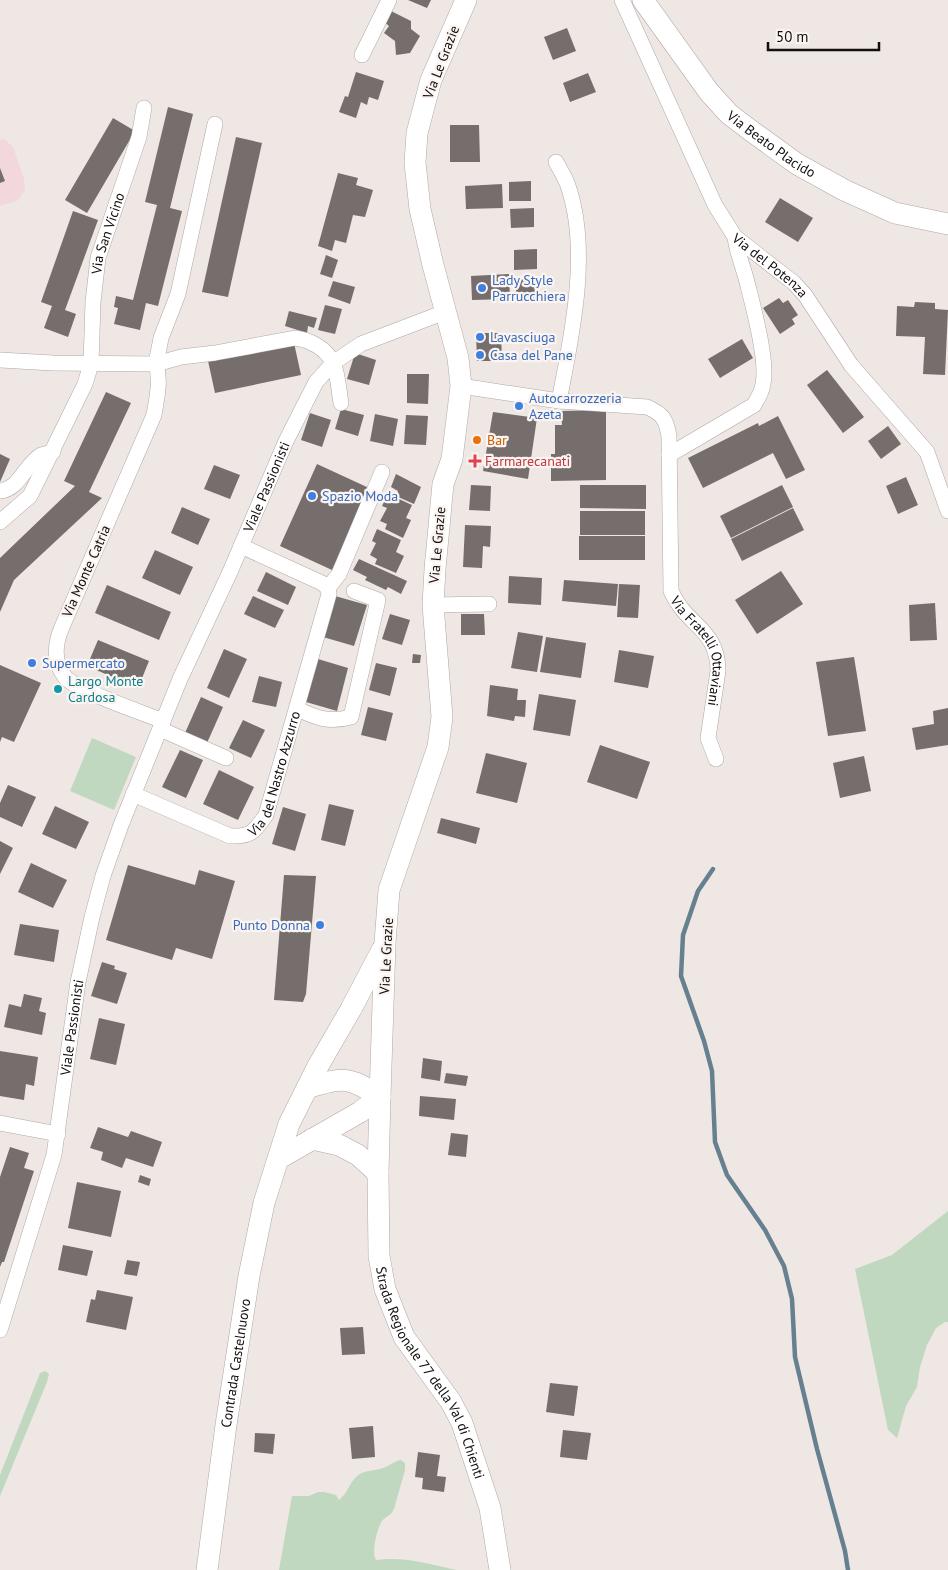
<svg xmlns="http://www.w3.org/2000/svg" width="948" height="1570" font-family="'PT Sans',sans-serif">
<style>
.education{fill:#f2d7dc}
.green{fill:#c0d8bf}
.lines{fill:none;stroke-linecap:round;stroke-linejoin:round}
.stream{stroke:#668090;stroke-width:4.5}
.building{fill:#756e6c}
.street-casing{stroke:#afa8a5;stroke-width:16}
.secondary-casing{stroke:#afa8a5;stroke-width:22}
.street{stroke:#fff;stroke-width:15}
.secondary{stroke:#fff;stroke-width:21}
.shop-dot{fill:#3f7fe0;stroke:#fcf4f1;stroke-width:2}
.food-dot{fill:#e8710a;stroke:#fcf4f1;stroke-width:2}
.health-dot{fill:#e0444e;stroke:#fcf4f1;stroke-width:2}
.culture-dot{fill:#0f9aa8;stroke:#fcf4f1;stroke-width:2}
.labels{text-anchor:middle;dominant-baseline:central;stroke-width:4.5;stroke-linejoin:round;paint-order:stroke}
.street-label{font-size:14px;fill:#120f0e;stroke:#fcf4f1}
.shop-label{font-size:14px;fill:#366cbe;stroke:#fcf4f1;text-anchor:start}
.food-label{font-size:14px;fill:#c56008;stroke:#fcf4f1;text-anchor:start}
.health-label{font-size:14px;fill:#be3a42;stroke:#fcf4f1;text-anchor:start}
.culture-label{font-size:14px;fill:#0d838f;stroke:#fcf4f1;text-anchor:start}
</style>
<rect width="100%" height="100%" fill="#efe7e4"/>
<path class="education" d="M0 139H4L13 147 24 179 25 190 17 201 0 206Z"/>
<g class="green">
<path d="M92 738 136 757 114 810 70 791Z"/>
<path d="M948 1211V1322H945L936 1328 927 1345 920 1367 917 1387 906 1406 897 1438 888 1430 855 1269 892 1255Z"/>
<path d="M45 1371 49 1374 47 1382 0 1496V1475L40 1373Z"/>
<path d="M401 1460 405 1463V1470L394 1509C391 1516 386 1516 382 1521 377 1528 371 1553 376 1560 404 1556 429 1564 457 1570H279L292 1496H309L318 1492H324L336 1495 339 1500C347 1494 349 1484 356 1477 363 1470 374 1471 383 1468 390 1466 394 1461 401 1460Z"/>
</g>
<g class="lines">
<path class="stream" d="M713 869 698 891 683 935 681 976 704 1041 712 1071 715 1142 727 1175 765 1230 784 1266 792 1299 795 1357 817 1449 845 1551 848 1570"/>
</g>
<g class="building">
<path d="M408 0H431L427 8Z"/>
<path d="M391 11 411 21V29L420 36 410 53 396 55 395 41 384 33 389 26 384 22Z"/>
<path d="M567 28 576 51 553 60 544 37Z"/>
<path d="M356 72 384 81 378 100 369 97 367 105 361 102 356 118 339 112 345 96 348 97Z"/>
<path d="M588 73 596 92 570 102 563 83Z"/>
<path d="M168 107 193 114 170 208 182 211 158 306 146 303 140 330 114 324 118 308 114 307 116 296 133 300 157 205 145 202Z"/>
<path d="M113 118 135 131 87 213 65 200Z"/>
<path d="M450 125H479L480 162H450Z"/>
<path d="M236 137 262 143 228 297 202 292Z"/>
<path d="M0 168 5 181 0 183Z"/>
<path d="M338 173 358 178 356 185 373 190 365 217 353 215 346 243 335 240 332 251 318 246Z"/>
<path d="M531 181V201H509V182Z"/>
<path d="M502 184 503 208 466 209 465 186Z"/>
<path d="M780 198 813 218 798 242 765 222Z"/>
<path d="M534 208V227L511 228 510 209Z"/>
<path d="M73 211 98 220 65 310 76 314 68 337 44 328 52 306 41 302Z"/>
<path d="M537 249V269L514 270V250Z"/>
<path d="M326 255 338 260 332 278 320 274Z"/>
<path d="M509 274 510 299 472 300 471 276Z"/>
<rect x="516" y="278" width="22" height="21"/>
<path d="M333 281 355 287 350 304 328 296Z"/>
<path d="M779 298 783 303 788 300 798 315 792 319 795 324 780 334 763 308Z"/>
<path d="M915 302 935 303V309L948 310 945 375 923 374 925 337 896 336 897 306 914 307Z"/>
<path d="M325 305 342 309 335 334 318 330Z"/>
<path d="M289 311 317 318 314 328 308 326 307 333 285 326Z"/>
<path d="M476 333H501L502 361H477Z"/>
<path d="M742 339 753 358 720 378 708 359Z"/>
<path d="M294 343 301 375 215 393 208 361Z"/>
<path d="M355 353 376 360 369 385 347 379Z"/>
<path d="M827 370 864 417 843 433 807 385Z"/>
<path d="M407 374H429L428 404 407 403Z"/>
<path d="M106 392 131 403 89 492 102 498 14 580 0 612V558L75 486 64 481Z"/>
<path d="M341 409 364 415 358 436 335 429Z"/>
<path d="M606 410V480L551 481V454H555V425H562L561 411Z"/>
<path d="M493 412 537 418 528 479 483 471Z"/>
<path d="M310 413 331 420 322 447 301 440Z"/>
<path d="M375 414 398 419 393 446 370 441Z"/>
<path d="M406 415 428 416 426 445 404 444Z"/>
<path d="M778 416 805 470 786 479 773 453 703 488 688 458 758 423 759 426Z"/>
<path d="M888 426 901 444 881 459 868 441Z"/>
<path d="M0 454 10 459 0 482Z"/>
<path d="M317 464 369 488 332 570 280 546Z"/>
<path d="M214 465 240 475 230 499 204 489Z"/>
<path d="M396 474 421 487 414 504 396 496 398 491 391 487Z"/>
<path d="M906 477 918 505 898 514 886 486Z"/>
<path d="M471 485 491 486 490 511 469 510Z"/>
<path d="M580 485H646V509L580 508Z"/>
<path d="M782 485 793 507 731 538 720 516Z"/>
<path d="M388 494 412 505 406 518 411 520 403 538 385 529 387 524 380 521 387 508 382 506Z"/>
<path d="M182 507 210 519 198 545 171 533Z"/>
<path d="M793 508 804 530 742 561 731 539Z"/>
<rect x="580" y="511" width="65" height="24"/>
<path d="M465 525 491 526 490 547 483 546 482 568 463 567Z"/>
<path d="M377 529 401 540 396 552 404 556 396 573 375 564 377 559 370 555 376 543 372 541Z"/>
<rect x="579" y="536" width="66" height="24"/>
<path d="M155 550 193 567 180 595 142 578Z"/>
<path d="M359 559 407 581 401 594 388 587 386 590 365 580 367 577 353 570Z"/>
<path d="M781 571 803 604 757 634 735 600Z"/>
<path d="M266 572 296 587 288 605 257 591Z"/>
<path d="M509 576 542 578 541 605 508 603Z"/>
<path d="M564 580 618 584 616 606 562 601Z"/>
<path d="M619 584 640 585 638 618 617 617Z"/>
<path d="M107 585 171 612 159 640 95 613Z"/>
<path d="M253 596 284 610 275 628 244 614Z"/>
<path d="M335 596 367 605 354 646 323 637Z"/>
<path d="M935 603 937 640 910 641 909 605Z"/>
<path d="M390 614 410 620 402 645 382 639Z"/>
<path d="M461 614H484L485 635H461Z"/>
<path d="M518 632 543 636 537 672 511 668Z"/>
<path d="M546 637 586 643 581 678 540 672Z"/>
<path d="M98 640 149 661 138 688 87 666Z"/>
<path d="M224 649 247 659 229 698 207 688Z"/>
<path d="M619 650 654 656 648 688 614 682Z"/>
<path d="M413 654 421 655 420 663H412Z"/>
<path d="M854 657 866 731 828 736 816 662Z"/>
<path d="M318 659 348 668 337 711 306 702Z"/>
<path d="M376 663 397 668 390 696 369 690Z"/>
<path d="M0 665 41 683 14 742 2 737 0 742Z"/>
<path d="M259 676 282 682 276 707 252 702Z"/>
<path d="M490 685 518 689 517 700H526L525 717 515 716 514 721 487 716Z"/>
<path d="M539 694 576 700 570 736 533 730Z"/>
<path d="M201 697 223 707 207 743 185 733Z"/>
<path d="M368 707 393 713 386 741 361 735Z"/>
<path d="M948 708V745L916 750 912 728 934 724 933 711Z"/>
<path d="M243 720 265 730 251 758 229 748Z"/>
<path d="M600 745 650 762 637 799 587 782Z"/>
<path d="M180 750 203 760 186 798 162 787Z"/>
<path d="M486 753 527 763 517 803 476 793Z"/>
<path d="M864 756 871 791 840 798 833 763Z"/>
<path d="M219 770 254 787 238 820 203 804Z"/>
<path d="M8 785 36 797 22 827 0 817V803Z"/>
<path d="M329 804 354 810 345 846 321 840Z"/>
<path d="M55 806 89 822 76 849 42 834Z"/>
<path d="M283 807 306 814 295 851 272 844Z"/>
<path d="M441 818 480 828 476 844 437 833Z"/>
<path d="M0 841 13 848 0 874Z"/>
<path d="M31 863 67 880 53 908 18 892Z"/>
<path d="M128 865 195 885 199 870 235 881 212 959 176 948 172 960 106 940Z"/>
<path d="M284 875 316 876 306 994 303 1002 274 1000Z"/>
<path d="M20 924 59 930 54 962 14 955Z"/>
<path d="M102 962 115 966 114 969 127 973 117 1004 91 996Z"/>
<path d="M24 994 42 998 39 1011 46 1013 42 1035 4 1027 9 1004 21 1007Z"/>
<path d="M99 1018 125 1024 116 1065 90 1059Z"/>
<path d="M0 1051 38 1057 34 1086 26 1084 24 1100 0 1096Z"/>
<path d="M423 1058 442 1061 440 1081 421 1078Z"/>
<path d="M446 1073 468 1076 466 1086 444 1083Z"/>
<path d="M420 1096 456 1099 454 1120 419 1116Z"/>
<path d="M98 1127 128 1137 131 1131 162 1142 153 1167 126 1158 122 1168 101 1160 103 1152 90 1148Z"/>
<path d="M451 1133 468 1135 466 1157 448 1155Z"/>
<path d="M10 1147 29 1153 24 1168 34 1171 4 1262H2L0 1267V1177Z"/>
<path d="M140 1175 151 1179 149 1186 138 1182Z"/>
<path d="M77 1182 121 1191 111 1237 68 1228Z"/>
<path d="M63 1245 93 1251 87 1276 58 1270Z"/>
<path d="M127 1260 140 1262 137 1276 124 1274Z"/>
<path d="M97 1290 133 1297 126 1330 86 1322 91 1299 95 1300Z"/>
<path d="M363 1327 365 1354 342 1355 340 1328Z"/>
<path d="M550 1383 578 1386 574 1416 546 1412Z"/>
<path d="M373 1426 375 1457 352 1459 349 1428Z"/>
<path d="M563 1430 591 1433 587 1460 560 1457Z"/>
<path d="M255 1433 275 1434 273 1454 254 1452Z"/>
<path d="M418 1452 440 1455 437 1476 446 1477 444 1492 422 1489 423 1478 415 1477Z"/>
</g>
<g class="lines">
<defs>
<g id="street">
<path id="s1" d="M622 0 715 205 735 237 794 283 805 295 851 365 927 452 948 511"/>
<path d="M362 55 389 0"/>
<path d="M556 162C560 169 564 176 567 183 591 248 572 335 559 401"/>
<path d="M0 360 53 363 156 364 181 357 215 353 295 338C310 340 326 348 333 363 338 373 339 392 341 403"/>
<path d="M156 364C161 381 157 397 154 415L62 627C55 643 53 662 65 677 77 691 144 713 163 721"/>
<path d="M156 364 161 338 178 294 215 124"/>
<path id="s2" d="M461 386 559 401 647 407C663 414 666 419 669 436L671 591C686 626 718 628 718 671L708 738 716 759"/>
<path d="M669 455 754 405C758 398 762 392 763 384 768 361 753 306 747 282 743 266 737 253 735 237"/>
<path d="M0 491C19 490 26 463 41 455 45 454 49 453 53 452"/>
<path id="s3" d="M0 522 30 496 85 384 91 364 93 302 98 258 139 137 144 108"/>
<path d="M328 588 339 574 382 472"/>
<path d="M433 605 489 604"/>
<path d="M297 709C317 718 329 723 351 717L378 600 354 591"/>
<path d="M160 729 226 758"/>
<path id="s4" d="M133 794 230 836C251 837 254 832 266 815L329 594 328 588 322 583 241 546"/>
<path d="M0 1123 58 1134"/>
<path id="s5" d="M0 1330 54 1155 78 982 92 917 103 876 121 825 180 679 230 572 286 441 316 382 333 363 361 344 445 312"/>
</g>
<g id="secondary">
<path id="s6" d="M466 0 431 80 417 133 415 163 420 209 433 265 458 358 461 386 452 459 443 484 435 569 433 605 442 717 438 747 389 890 385 943 380 1097 378 1173 379 1256 385 1289 404 1337 451 1402 462 1423 490 1508 500 1570"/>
<path id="s7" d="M643 0 709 92 729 114 750 130 797 164 844 190 895 213 948 224"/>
<path d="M307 1088C343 1077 349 1076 380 1097"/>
<path d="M312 1139 339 1145 358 1155 378 1173"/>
<path d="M278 1159 360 1112 380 1097"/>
<path id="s8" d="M207 1570 226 1425 249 1276 264 1203 289 1124 318 1066 351 1009 382 950"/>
</g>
</defs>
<use href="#street" class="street-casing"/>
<use href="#secondary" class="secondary-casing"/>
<use href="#street" class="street"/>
<use href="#secondary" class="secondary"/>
</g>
<g class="shop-dot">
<circle cx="482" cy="288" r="5"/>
<circle cx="480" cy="337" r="5"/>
<circle cx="480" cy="355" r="5"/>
<circle cx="519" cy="406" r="5"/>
<circle cx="312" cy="496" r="5"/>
<circle cx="32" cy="663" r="5"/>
<circle cx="320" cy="925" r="5"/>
</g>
<circle class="food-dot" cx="477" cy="440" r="5"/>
<path class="health-dot" d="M472.5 453.5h5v5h5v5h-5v5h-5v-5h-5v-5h5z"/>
<circle class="culture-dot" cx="58" cy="689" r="5"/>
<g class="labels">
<g class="street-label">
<text transform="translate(441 62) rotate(-69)">Via Le Grazie</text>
<text stroke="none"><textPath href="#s7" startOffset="195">Via Beato Placido</textPath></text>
<text stroke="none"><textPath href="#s3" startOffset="318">Via San Vicino</textPath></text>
<text stroke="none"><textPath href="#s1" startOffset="308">Via del Potenza</textPath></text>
<text stroke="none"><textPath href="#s5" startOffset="889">Viale Passionisti</textPath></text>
<text transform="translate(437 545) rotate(-85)">Via Le Grazie</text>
<text transform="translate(86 571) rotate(-66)">Via Monte Catria</text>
<text stroke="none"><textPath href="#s2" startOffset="450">Via Fratelli Ottaviani</textPath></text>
<text stroke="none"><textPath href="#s4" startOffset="192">Via del Nastro Azzurro</textPath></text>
<text transform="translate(386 956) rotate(-87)">Via Le Grazie</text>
<text stroke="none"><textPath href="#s5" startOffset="312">Viale Passionisti</textPath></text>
<text stroke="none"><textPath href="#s8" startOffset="209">Contrada Castelnuovo</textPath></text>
<text stroke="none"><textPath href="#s6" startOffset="1411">Strada Regionale 77 della Val di Chienti</textPath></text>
</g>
<g class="shop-label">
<text x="492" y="280">Lady Style<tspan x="492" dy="16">Parrucchiera</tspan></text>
<text x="490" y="337">Lavasciuga</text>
<text x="490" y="355">Casa del Pane</text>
<text x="529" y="398">Autocarrozzeria<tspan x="529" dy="16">Azeta</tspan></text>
<text x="322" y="496">Spazio Moda</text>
<text x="42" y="663">Supermercato</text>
<text x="310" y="925" text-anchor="end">Punto Donna</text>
</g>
<g class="food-label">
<text x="487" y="440">Bar</text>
</g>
<g class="health-label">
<text x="485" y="461">Farmarecanati</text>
</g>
<g class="culture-label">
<text x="68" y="681">Largo Monte<tspan x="68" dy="16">Cardosa</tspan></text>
</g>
</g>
<path d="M768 42v8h111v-8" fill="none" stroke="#120f0e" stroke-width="2.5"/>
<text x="776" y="42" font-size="15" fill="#120f0e" stroke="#fcf4f1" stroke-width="4" paint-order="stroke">50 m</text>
</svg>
